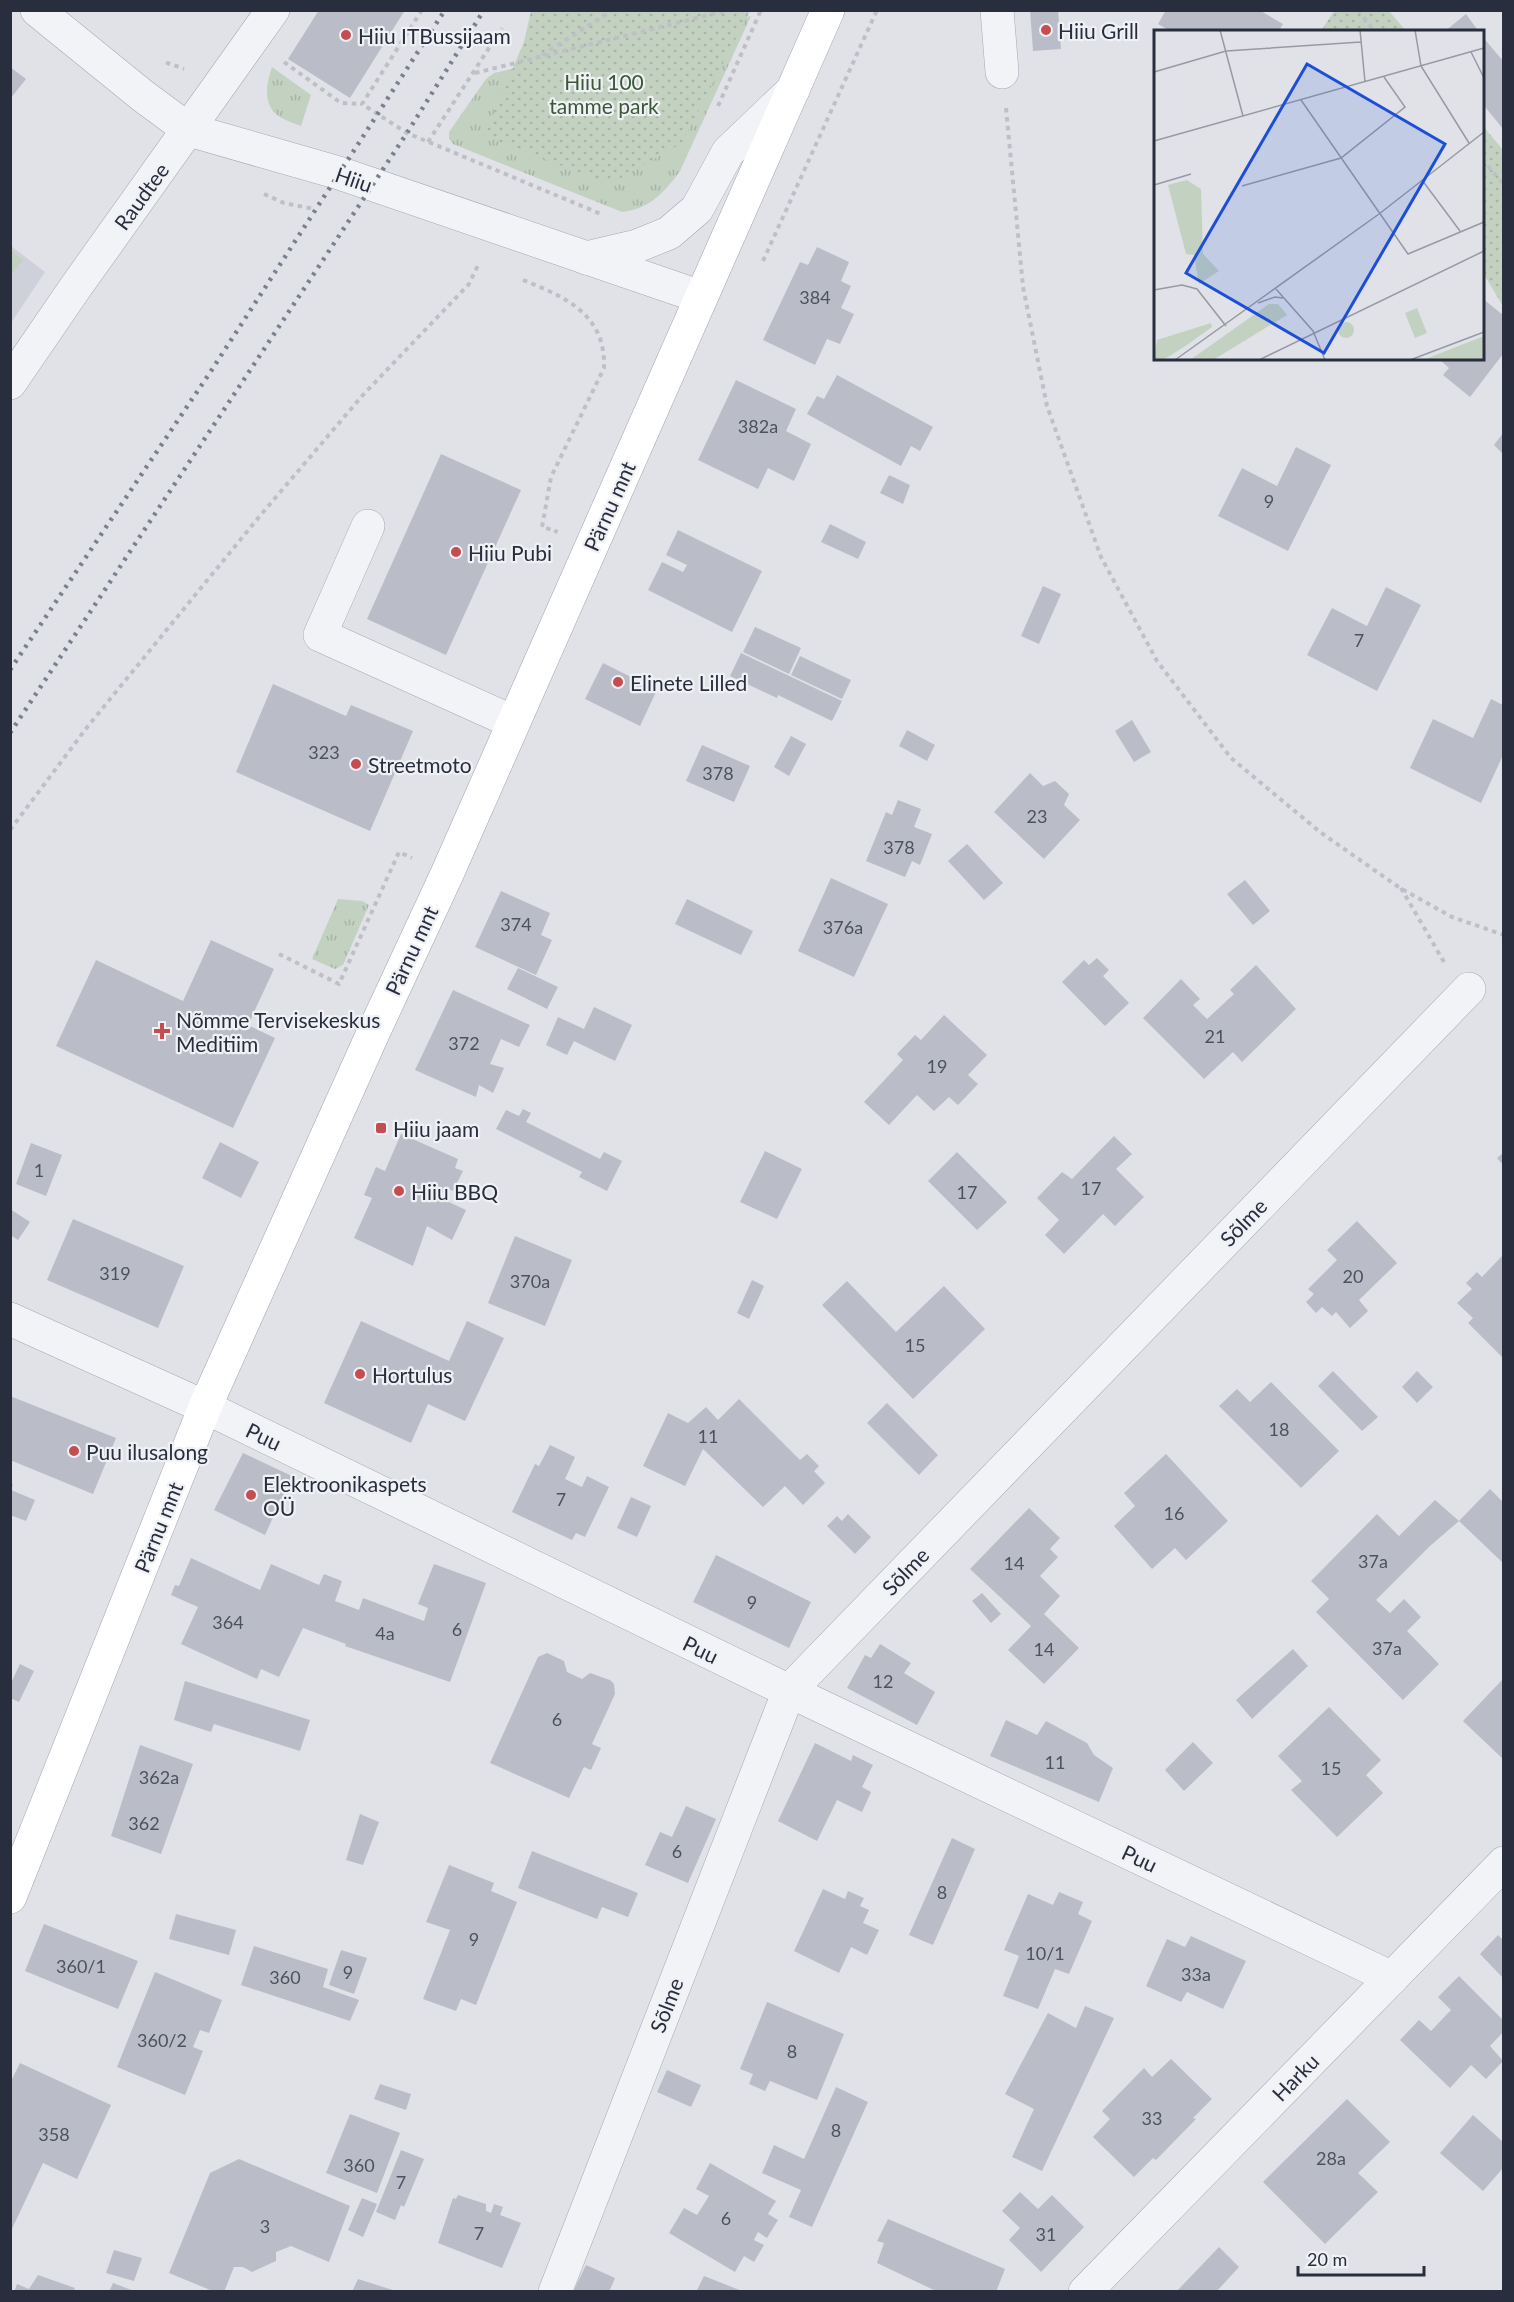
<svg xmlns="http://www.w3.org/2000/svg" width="1514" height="2302" font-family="Lato,sans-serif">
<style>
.built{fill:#ced1d9}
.grass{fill:url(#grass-tufts)}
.park{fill:url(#park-dots)}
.garden{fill:#c3d1c1}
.building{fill:#babdc7}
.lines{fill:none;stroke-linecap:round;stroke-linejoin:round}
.minor-casing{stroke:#a5a8b2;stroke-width:34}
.major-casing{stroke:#a0a5b2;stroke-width:34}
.path{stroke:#bec0c6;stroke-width:4;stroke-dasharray:4.5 4.5;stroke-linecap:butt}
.minor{stroke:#f2f3f6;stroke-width:33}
.major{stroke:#fff;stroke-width:33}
.rail{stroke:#7a8090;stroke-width:4.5;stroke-dasharray:3 6;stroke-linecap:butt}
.poi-dot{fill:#c44d50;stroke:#eff1f5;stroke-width:2}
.labels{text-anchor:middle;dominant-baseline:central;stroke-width:4.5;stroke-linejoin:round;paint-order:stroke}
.number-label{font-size:18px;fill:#4d5260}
.poi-label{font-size:21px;fill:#292e3e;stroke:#eff1f5;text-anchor:start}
.park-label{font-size:21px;fill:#3a5838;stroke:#eff1f5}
.street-label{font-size:21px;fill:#292e3e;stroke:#eff1f5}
.inset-road{fill:none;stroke:#979aa4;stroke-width:1.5}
.view{fill:#1d4ed8;fill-opacity:0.15;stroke:#1d4ed8;stroke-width:3}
.inset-edge{fill:none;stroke:#292e3e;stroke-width:3}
</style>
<defs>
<pattern id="grass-tufts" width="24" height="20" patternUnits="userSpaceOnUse" patternTransform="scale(1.5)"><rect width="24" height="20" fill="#c3d1c1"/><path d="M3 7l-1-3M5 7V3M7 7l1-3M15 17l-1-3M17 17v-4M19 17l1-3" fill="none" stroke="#a8b4a7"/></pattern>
<pattern id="park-dots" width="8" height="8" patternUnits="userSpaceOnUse" patternTransform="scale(1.5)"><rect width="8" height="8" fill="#c3d1c1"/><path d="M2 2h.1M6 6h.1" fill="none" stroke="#a8b4a7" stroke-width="1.8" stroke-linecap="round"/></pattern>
</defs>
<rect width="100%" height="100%" fill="#e0e2e8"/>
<path class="built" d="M11 246 45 272 11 323Z"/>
<g class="grass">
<path d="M751 16 680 171C664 193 649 209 622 212L453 144 449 139V132L486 79 494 73Z"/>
<path d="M272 67 311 95 301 126C293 123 281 119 275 113 263 101 267 81 272 67Z"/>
<path d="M338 899 362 901 369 905 343 965 335 969 312 959Z"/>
</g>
<g class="park">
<path d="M531 11V10L750 11 682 143 610 184 484 136 524 42Z"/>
<path d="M1334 11H1389L1406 31H1321Z"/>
<path d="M1482 125 1503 150V306L1483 273Z"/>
</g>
<path class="garden" d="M11 250 23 260 11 275H10Z"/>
<g class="building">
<path d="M319 10H405L350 98 288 59Z"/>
<path d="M1030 10H1058L1061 49 1033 51Z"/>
<path d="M1166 10H1259L1283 24 1278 32H1172L1158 24Z"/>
<path d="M1466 14 1479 32H1444Z"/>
<path d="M1482 36 1503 61V129L1482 103Z"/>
<path d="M10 67 26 79 10 99Z"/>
<path d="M817 247 849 262 841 281 851 286 841 308 854 314 840 344 827 339 815 365 763 340 800 262 808 265Z"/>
<path d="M1482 298 1503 315V354L1470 397 1443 375 1449 368 1438 358H1482Z"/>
<path d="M837 375 933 427 920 451 911 446 901 466 807 414 817 396 824 399Z"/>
<path d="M736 380 796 409 786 431 811 444 794 481 768 468 758 489 698 460Z"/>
<path d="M1503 433V454L1494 445Z"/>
<path d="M1296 447 1331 465 1288 551 1218 516 1242 468 1277 486Z"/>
<path d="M441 454 521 490 446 655 367 619Z"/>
<path d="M889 475 910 485 903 504 880 493Z"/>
<path d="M830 524 866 542 858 559 821 542Z"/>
<path d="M678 530 762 571 732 632 648 590 662 562 683 572 687 565 666 555Z"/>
<path d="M1043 586 1061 594 1039 644 1021 636Z"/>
<path d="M1386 587 1421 605 1377 691 1307 655 1332 608 1367 626Z"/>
<path d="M755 627 801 648 789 674 743 652Z"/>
<path d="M741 653 842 701 832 721 778 695 777 698 730 676Z"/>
<path d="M800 656 851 680 842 699 791 675Z"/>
<path d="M603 663 657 690 640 726 585 699Z"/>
<path d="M273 684 346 716 351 705 413 731 370 831 236 772Z"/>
<path d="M1491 699 1503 705V755L1481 803 1410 768 1433 719 1473 738Z"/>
<path d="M1132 720 1151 752 1134 762 1115 731Z"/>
<path d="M907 730 935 745 927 761 899 746Z"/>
<path d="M791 736 806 744 789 776 774 767Z"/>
<path d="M702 745 750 766 734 802 686 781Z"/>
<path d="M1030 773 1043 786 1055 781 1069 794 1064 805 1080 820 1044 859 994 812Z"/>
<path d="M898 800 921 809 914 827 932 834 920 865 912 861 905 877 866 861 886 812 892 815Z"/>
<path d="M967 844 1003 883 984 900 948 861Z"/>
<path d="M831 878 888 904 854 977 798 951Z"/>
<path d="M1245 880 1270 911 1253 925 1227 894Z"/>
<path d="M501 891 550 913 541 935 552 940 536 975 475 947Z"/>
<path d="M687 899 753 931 741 955 675 924Z"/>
<path d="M211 940 274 969 248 1025 275 1038 233 1128 56 1046 96 960 183 1001Z"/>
<path d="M1097 958 1109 970 1103 976 1129 1003 1105 1026 1062 982 1084 960 1089 965Z"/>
<path d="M1256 965 1296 1009 1242 1062 1233 1052 1204 1079 1143 1018 1181 979 1200 999 1193 1005 1207 1019 1234 994 1230 990Z"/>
<path d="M518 968 558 987 547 1009 507 989Z"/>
<path d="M453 990 530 1025 519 1047 501 1039 490 1064 504 1068 493 1093 479 1085 476 1097 415 1070Z"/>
<path d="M594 1007 632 1025 615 1061 574 1041 567 1055 546 1045 558 1017 584 1029Z"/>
<path d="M944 1015 987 1055 968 1075 978 1084 958 1105 949 1097 934 1111 917 1095 889 1125 864 1102 903 1060 897 1054 915 1035 921 1040Z"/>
<path d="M523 1109 531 1113 526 1122 600 1159 604 1152 622 1161 607 1191 579 1177 582 1172 496 1129 506 1110 519 1116Z"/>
<path d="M401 1134 458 1159 455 1168 463 1171 453 1191 445 1187 440 1198 466 1210 452 1240 427 1226 413 1266 354 1238 372 1198 364 1195 376 1167 385 1171Z"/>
<path d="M1114 1136 1132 1154 1116 1169 1144 1197 1115 1226 1103 1214 1064 1254 1045 1235 1059 1220 1037 1198 1062 1172 1072 1179Z"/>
<path d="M220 1142 259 1162 241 1198 202 1178Z"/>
<path d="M31 1143 62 1155 46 1196 16 1184Z"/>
<path d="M765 1151 802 1169 777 1219 740 1202Z"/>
<path d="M957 1152 1007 1202 977 1230 928 1181Z"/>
<path d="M1503 1153V1165L1497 1158Z"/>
<path d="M10 1209 30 1222 18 1240 10 1235Z"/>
<path d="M73 1219 184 1266 158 1328 47 1280Z"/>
<path d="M1357 1221 1397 1263 1359 1300 1368 1311 1350 1328 1336 1312 1332 1316 1322 1307 1316 1313 1306 1302 1314 1294 1308 1289 1337 1260 1327 1250Z"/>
<path d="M515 1236 572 1260 545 1326 488 1303Z"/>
<path d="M1503 1255V1358L1468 1323 1473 1318 1457 1303 1472 1289 1466 1283 1477 1272 1482 1277Z"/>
<path d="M752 1280 764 1286 749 1319 737 1313Z"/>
<path d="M847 1281 896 1332 944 1286 985 1329 913 1399 822 1305Z"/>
<path d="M361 1321 449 1361 467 1321 504 1338 465 1421 428 1404 411 1443 324 1403Z"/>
<path d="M1333 1371 1378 1417 1362 1431 1318 1386Z"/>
<path d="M1417 1371 1433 1387 1417 1403 1402 1387Z"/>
<path d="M1271 1382 1339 1451 1301 1488 1219 1406 1237 1389 1250 1402Z"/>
<path d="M10 1396 116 1438 93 1494 10 1460Z"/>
<path d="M739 1399 800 1460 807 1454 819 1466 814 1471 825 1483 803 1505 785 1486 763 1507 703 1449 685 1486 643 1466 668 1413 688 1423 706 1407 718 1420Z"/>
<path d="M887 1403 938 1455 919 1475 867 1423Z"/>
<path d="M550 1445 575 1457 565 1479 582 1487 587 1476 609 1487 585 1537 576 1533 572 1540 512 1512 535 1464 539 1466Z"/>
<path d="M243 1453 292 1476 265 1535 214 1510Z"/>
<path d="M1166 1454 1228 1521 1186 1560 1175 1548 1152 1569 1114 1526 1135 1506 1124 1493Z"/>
<path d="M10 1483 13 1484 11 1490 35 1500 26 1521 10 1515Z"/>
<path d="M1490 1489 1503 1502V1563L1459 1521Z"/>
<path d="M631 1497 651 1506 637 1537 617 1528Z"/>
<path d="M1435 1500 1459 1521 1430 1546 1376 1600 1390 1613 1404 1599 1421 1617 1407 1631 1439 1664 1403 1700 1316 1612 1329 1599 1311 1581 1377 1514 1399 1536Z"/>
<path d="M1029 1508 1060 1538 1050 1549 1058 1557 1040 1576 1060 1596 1044 1614 1079 1648 1044 1684 1008 1650 1031 1626 970 1569Z"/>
<path d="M848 1514 871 1537 855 1554 827 1526 837 1516 842 1521Z"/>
<path d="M716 1555 811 1602 789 1648 693 1602Z"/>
<path d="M191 1558 260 1590 271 1564 319 1585 324 1574 342 1581 335 1601 359 1610 363 1598 424 1621 428 1608 418 1604 434 1564 486 1583 450 1682 345 1646 346 1644 303 1628 279 1677 261 1669 257 1679 181 1644 198 1607 171 1595 175 1585 179 1586Z"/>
<path d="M982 1593 1001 1614 991 1623 972 1601Z"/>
<path d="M880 1644 911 1663 904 1673 935 1692 917 1725 847 1688 865 1655 871 1658Z"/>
<path d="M1293 1649 1308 1666 1252 1719 1236 1700Z"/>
<path d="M547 1653 564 1661 567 1672 582 1679 590 1673 610 1680 614 1684 615 1694 592 1744 601 1748 591 1770 584 1767 569 1798 490 1763 538 1657Z"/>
<path d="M20 1664 34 1671 19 1702 10 1698V1685Z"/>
<path d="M1503 1679V1759L1463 1721Z"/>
<path d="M185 1681 310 1720 300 1751 214 1724 211 1732 174 1720Z"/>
<path d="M1329 1707 1381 1760 1366 1775 1383 1793 1337 1837 1291 1790 1302 1781 1278 1756Z"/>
<path d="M1006 1720 1037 1735 1046 1721 1087 1743 1094 1755 1113 1768 1099 1802 990 1756Z"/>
<path d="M1193 1742 1213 1763 1184 1791 1165 1770Z"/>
<path d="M815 1743 851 1761 853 1755 873 1765 862 1787 871 1792 862 1812 837 1800 817 1841 778 1821Z"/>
<path d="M140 1745 193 1764 161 1854 111 1836Z"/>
<path d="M686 1806 716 1819 688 1883 645 1865 660 1832 672 1837Z"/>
<path d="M360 1814 379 1822 363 1865 346 1860Z"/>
<path d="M952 1838 975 1849 933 1945 909 1935Z"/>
<path d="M532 1851 638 1893 628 1917 602 1907 597 1919 518 1888Z"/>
<path d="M449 1865 494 1883 491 1891 517 1902 476 2005 461 1999 456 2011 423 1999 450 1930 426 1922Z"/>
<path d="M823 1889 845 1899 848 1891 864 1898 860 1906 869 1910 863 1923 879 1930 867 1955 851 1947 839 1973 794 1951Z"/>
<path d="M1059 1892 1083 1902 1078 1914 1092 1921 1069 1974 1055 1969 1038 2009 1003 1996 1019 1956 1004 1950 1028 1894 1053 1905Z"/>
<path d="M176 1914 236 1930 229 1955 169 1939Z"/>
<path d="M44 1924 138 1961 118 2009 25 1971Z"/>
<path d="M1498 1935 1503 1940V1978L1480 1954Z"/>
<path d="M1191 1936 1246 1961 1223 2009 1187 1992 1181 2002 1146 1986 1167 1939 1185 1947Z"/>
<path d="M254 1946 328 1969 323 1987 359 2000 350 2021 241 1985Z"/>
<path d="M341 1950 367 1958 354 1994 329 1985Z"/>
<path d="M155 1972 222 2000 209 2033 200 2030 193 2047 203 2051 185 2095 117 2067Z"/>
<path d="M1459 1976 1503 2020V2032L1490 2046 1503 2061 1486 2079 1471 2065 1450 2088 1400 2040 1419 2020 1431 2031 1451 2010 1438 1997Z"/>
<path d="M767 2002 844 2034 817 2100 770 2081 765 2091 749 2084 753 2074 740 2069Z"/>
<path d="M1085 2006 1114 2018 1042 2171 1012 2157 1034 2109 1005 2094 1048 2013 1076 2028Z"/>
<path d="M1171 2059 1212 2099 1193 2118 1196 2119 1156 2160 1153 2158 1134 2177 1093 2137 1110 2119 1102 2111 1144 2068 1152 2077Z"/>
<path d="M20 2063 111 2105 77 2179 43 2163 10 2233V2083Z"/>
<path d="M667 2070 701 2085 691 2107 657 2092Z"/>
<path d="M380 2084 411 2094 406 2110 374 2099Z"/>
<path d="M836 2087 868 2102 812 2227 789 2217 801 2190 762 2173 774 2145 804 2159Z"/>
<path d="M1347 2099 1390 2142 1358 2173 1378 2192 1325 2244 1263 2182Z"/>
<path d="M350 2114 400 2133 377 2193 326 2173Z"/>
<path d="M1473 2115 1503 2142V2168L1483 2191 1440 2153Z"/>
<path d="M401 2150 424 2159 404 2207 401 2205 395 2220 376 2212Z"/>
<path d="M239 2159 350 2206 329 2262 291 2246 276 2252V2261L252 2272 243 2267H234L224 2292H215L169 2273 210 2173Z"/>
<path d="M710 2163 776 2201 768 2214 778 2220 767 2238 758 2232 754 2240 764 2245 754 2262 744 2256 735 2272 669 2233 684 2208 697 2215 709 2196 696 2189Z"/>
<path d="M1020 2192 1038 2209 1052 2195 1084 2227 1041 2272 1009 2240 1020 2228 1002 2211Z"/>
<path d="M458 2195 486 2204V2211L491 2213 494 2204 503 2207 500 2215 521 2223 502 2268 438 2243 453 2198 456 2199Z"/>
<path d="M362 2198 377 2204 363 2237 348 2230Z"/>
<path d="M888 2219 1005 2269 996 2292H938L877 2263 884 2243 877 2241Z"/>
<path d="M1219 2247 1239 2267 1216 2292H1176Z"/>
<path d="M114 2250 142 2258 134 2281 106 2273Z"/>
<path d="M586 2265 615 2278 609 2292H573Z"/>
<path d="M38 2275 75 2288 73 2292H14L17 2284 29 2289Z"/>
<path d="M704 2276 742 2291V2292H696Z"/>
<path d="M358 2279 396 2291V2292H352Z"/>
<path d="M113 2283 134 2291V2292H109Z"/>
</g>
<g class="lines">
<defs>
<g id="minor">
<path d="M37 10 143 96 189 130 339 173 701 297"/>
<path d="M997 10 1002 72"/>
<path d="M586 258 637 246 669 233 697 209 728 152 793 90"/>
<path d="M10 383 75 288 273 10"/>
<path d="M368 526 320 635 513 722"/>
<path d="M10 1319 205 1407 789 1691 1392 1978"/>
<path d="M555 2292 789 1691 1469 989"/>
<path d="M1085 2292 1504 1863"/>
</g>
<path id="major" d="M10 1897 205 1407 374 1031 447 874 828 10"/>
</defs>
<use href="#minor" class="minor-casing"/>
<use href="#major" class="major-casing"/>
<g class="path">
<path d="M422 10 362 104 407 133 601 214"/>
<path d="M1358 10 1375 32"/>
<path d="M542 55 613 10"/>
<path d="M284 62 341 103 362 104"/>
<path d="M167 65 168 63 184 69"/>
<path d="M475 73 729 10"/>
<path d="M718 106 761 10"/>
<path d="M1006 108 1023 287 1047 406 1101 557 1157 661 1231 758 1320 832 1400 888 1452 917 1504 935"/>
<path d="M428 142 502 28"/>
<path d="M1482 159 1504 185"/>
<path d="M264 194 284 203 314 209"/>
<path d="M763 261 877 10"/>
<path d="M523 280C566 297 606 315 604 368L551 477 542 527 556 531 555 533"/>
<path d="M10 830 88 726 259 517 362 396 469 284 479 263"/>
<path d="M1401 888 1444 962"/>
<path d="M279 954 339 984 399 852 412 858"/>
</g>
<use href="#minor" class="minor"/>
<use href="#major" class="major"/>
<g class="rail">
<path d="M10 670 211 371 445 10"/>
<path d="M10 733 407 133 484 10"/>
</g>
</g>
<g class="poi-dot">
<circle cx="1046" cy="30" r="6"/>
<circle cx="346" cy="35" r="6"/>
<circle cx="456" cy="552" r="6"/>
<circle cx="618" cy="682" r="6"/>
<circle cx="356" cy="764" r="6"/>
<path d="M159 1022h6v6h6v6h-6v6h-6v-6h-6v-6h6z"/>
<rect x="375" y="1122" width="12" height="12" rx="3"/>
<circle cx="399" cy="1191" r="6"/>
<circle cx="360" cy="1374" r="6"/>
<circle cx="74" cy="1451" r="6"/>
<circle cx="251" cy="1495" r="6"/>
</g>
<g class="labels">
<g class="number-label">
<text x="815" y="297">384</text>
<text x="758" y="426">382a</text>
<text x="1269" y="501">9</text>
<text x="1359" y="640">7</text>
<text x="324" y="752">323</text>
<text x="718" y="773">378</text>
<text x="1037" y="816">23</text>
<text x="899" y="847">378</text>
<text x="516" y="924">374</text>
<text x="843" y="927">376a</text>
<text x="1215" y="1036">21</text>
<text x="464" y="1043">372</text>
<text x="937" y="1066">19</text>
<text x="39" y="1170">1</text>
<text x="1091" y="1188">17</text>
<text x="967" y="1192">17</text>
<text x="115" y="1273">319</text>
<text x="1353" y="1276">20</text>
<text x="530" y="1281">370a</text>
<text x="915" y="1345">15</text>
<text x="1279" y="1429">18</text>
<text x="708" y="1436">11</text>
<text x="561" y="1499">7</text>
<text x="1174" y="1513">16</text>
<text x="1373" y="1561">37a</text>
<text x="1014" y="1563">14</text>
<text x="752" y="1602">9</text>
<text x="228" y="1622">364</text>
<text x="457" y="1629">6</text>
<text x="385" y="1633">4a</text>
<text x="1387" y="1648">37a</text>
<text x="1044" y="1649">14</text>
<text x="883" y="1681">12</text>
<text x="557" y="1719">6</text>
<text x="1055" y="1762">11</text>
<text x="1331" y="1768">15</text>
<text x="159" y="1777">362a</text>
<text x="144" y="1823">362</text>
<text x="677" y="1851">6</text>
<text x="942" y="1892">8</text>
<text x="474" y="1939">9</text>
<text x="1045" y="1953">10/1</text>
<text x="81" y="1966">360/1</text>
<text x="348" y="1972">9</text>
<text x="1196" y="1974">33a</text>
<text x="285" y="1977">360</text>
<text x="162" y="2040">360/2</text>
<text x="792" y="2051">8</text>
<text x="1152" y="2118">33</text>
<text x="836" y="2130">8</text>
<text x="54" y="2134">358</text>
<text x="1331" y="2158">28a</text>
<text x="359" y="2165">360</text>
<text x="401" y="2182">7</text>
<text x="726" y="2218">6</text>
<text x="265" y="2226">3</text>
<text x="479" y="2233">7</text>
<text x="1046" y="2234">31</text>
</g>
<g class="poi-label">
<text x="1058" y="30">Hiiu Grill</text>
<text x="358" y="35">Hiiu ITBussijaam</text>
<text x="468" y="552">Hiiu Pubi</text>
<text x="630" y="682">Elinete Lilled</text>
<text x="368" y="764">Streetmoto</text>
<text x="176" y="1019">Nõmme Tervisekeskus<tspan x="176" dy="24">Meditiim</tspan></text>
<text x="393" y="1128">Hiiu jaam</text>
<text x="411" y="1191">Hiiu BBQ</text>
<text x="372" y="1374">Hortulus</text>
<text x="86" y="1451">Puu ilusalong</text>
<text x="263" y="1483">Elektroonikaspets<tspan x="263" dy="24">OÜ</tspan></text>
</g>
<g class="park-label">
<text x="604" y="81">Hiiu 100<tspan x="604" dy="24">tamme park</tspan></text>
</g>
<g class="street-label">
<text transform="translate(354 179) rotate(19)">Hiiu</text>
<text transform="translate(141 196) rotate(-54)">Raudtee</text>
<text transform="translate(609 506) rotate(-66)">Pärnu mnt</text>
<text transform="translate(411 950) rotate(-65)">Pärnu mnt</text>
<text transform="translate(1243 1222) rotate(-46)">Sõlme</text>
<text transform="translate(264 1436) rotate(26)">Puu</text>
<text transform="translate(158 1527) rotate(-68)">Pärnu mnt</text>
<text transform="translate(905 1571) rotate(-46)">Sõlme</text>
<text transform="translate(701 1649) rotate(26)">Puu</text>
<text transform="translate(1140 1858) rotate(25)">Puu</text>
<text transform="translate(666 2005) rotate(-69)">Sõlme</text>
<text transform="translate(1295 2077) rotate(-46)">Harku</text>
</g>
</g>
<g transform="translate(1154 30)">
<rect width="330" height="330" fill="#e0e2e8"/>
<path d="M33 150 47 159 49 224 65 241 45 254 40 225 32 224 14 155ZM115 274H124L133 285 59 330H36ZM57 293 58 297 30 317 9 330H0L3 310Z" fill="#c3d1c1"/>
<path d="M263 278 273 303 261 308 251 283ZM184 300a8 8 0 1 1 16 0a8 8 0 1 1-16 0ZM330 306V330H269Z" fill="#c3d1c1"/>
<path class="inset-road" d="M66 0 89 86M206 0 211 52M261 0 267 36 315 113M317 22 330 48M0 42 72 21 207 12M147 70 254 224 330 192M0 111 330 18M268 150 306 201M0 155 37 144M88 156 187 128 251 77 230 47M122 259 159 301 171 330M0 260 28 255 43 259 72 296M104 273 121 267 129 268M21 330 225 184 330 102M105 330 330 221M256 330 330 302"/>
<path class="view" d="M153 34 291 114 170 323 32 243Z"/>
<rect width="330" height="330" class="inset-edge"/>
</g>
<rect width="1514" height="2302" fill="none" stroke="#292e3e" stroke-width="24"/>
<path d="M1298 2266v9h126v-9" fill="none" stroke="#292e3e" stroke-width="3"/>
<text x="1307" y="2266" font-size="18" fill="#292e3e" stroke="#eff1f5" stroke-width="4.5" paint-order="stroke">20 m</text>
</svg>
